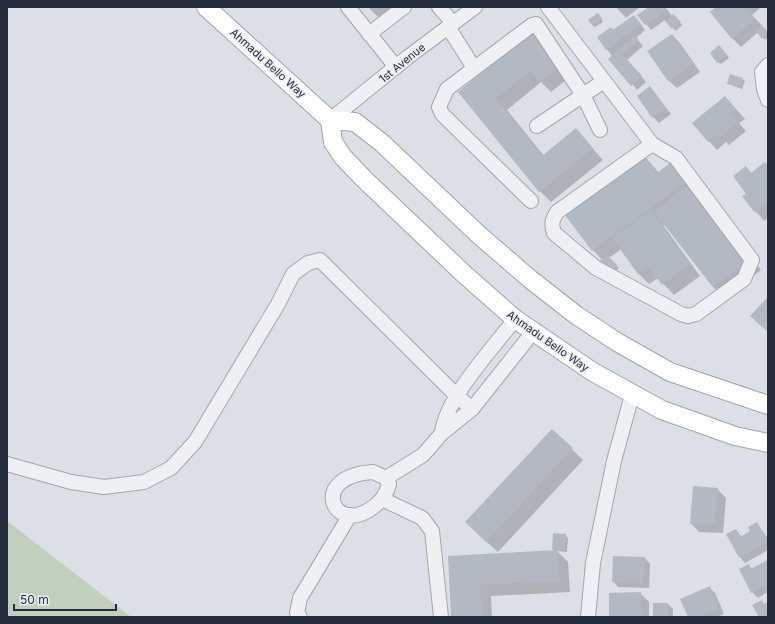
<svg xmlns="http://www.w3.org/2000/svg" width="775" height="624" font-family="Inter,sans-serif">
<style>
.green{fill:#c1d0bc}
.shadow{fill:#0003}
.building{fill:#b2b9c3}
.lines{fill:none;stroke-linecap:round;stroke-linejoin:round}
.minor-casing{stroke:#a1a6b0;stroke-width:16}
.major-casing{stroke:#9aa4b2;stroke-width:20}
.minor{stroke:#eef0f4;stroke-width:14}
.major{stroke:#fff;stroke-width:18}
.labels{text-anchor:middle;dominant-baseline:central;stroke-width:3;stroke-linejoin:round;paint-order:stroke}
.street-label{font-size:11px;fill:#252d3c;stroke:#eaeef4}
</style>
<rect width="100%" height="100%" fill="#dbdfe6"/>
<path class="green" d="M7 521 131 617H7Z"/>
<g class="shadow">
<path d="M368 7H397L381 20Z"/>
<path d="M616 7H640L626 18Z"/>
<path d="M650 7H665L672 16 673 15 682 25 676 31 665 20 651 30 639 15Z"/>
<path d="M718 7H761L752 15 768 32V38L765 40 758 32 741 47 732 38Z"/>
<path d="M600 17 603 22 595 27 592 25Z"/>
<path d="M639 22 645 30 636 38 643 46 627 60 646 82 637 90 607 49 614 31Z"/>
<path d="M533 32 571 76 551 92 541 82 507 110 544 156 576 130 603 160 551 202 540 191 460 92Z"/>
<path d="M672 35 680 43 700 72 677 88 668 80Z"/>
<path d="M722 49 729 58 721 64 718 62Z"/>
<path d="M742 79 745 81 742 89 729 84Z"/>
<path d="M650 87 671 114 659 123 653 117Z"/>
<path d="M725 97 745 119 739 123 746 131 729 145 726 142 717 150 709 141Z"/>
<path d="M645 157 659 173 673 163 703 195 761 270 725 298 713 287 665 224 663 225 700 276 674 295 658 278 649 284 638 273 621 249 609 258 619 268 614 272 593 250Z"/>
<path d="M768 166V218L764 221 744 197 747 194 745 167 752 174Z"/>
<path d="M552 430 583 460 498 552 478 534Z"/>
<path d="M717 489 726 498 723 533 699 532 691 523Z"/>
<path d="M757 523 768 539V550L745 563 740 557 736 530 742 537 751 532Z"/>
<path d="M565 535 568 538 567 552 557 551 568 562 570 592 491 596 492 617H452L449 557 555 551 553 549Z"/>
<path d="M645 558 650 564 649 588 618 587 613 581Z"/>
<path d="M768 561V592L758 598 752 592 749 566 752 569Z"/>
<path d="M710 588 715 593 724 614 717 617H689Z"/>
<path d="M640 593 649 602V617H610Z"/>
<path d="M668 604 673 609V617H655Z"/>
</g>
<g class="building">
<path d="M649 7H664L666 10 645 25 637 15Z"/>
<path d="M716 7H745L755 19 732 39 710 12Z"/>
<path d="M598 13 602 19 592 25 588 20Z"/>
<path d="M673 14 681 22 672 29 665 21Z"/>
<path d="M634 15 641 24 606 50 597 37 611 27 613 30Z"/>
<path d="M761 24 768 32 762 39 755 30Z"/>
<path d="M533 31 561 65 540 82 531 71 496 98 542 156 576 128 593 148 539 192 458 92Z"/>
<path d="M672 34 693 63 668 81 647 51Z"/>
<path d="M635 35 639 40 622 54 642 76 631 86 608 59Z"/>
<path d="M719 45 727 55 717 63 710 53Z"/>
<path d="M730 74 743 78 740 87 727 84Z"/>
<path d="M650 86 666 108 652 118 637 96Z"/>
<path d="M725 96 737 110 731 114 738 122 720 137 717 135 708 142 692 123Z"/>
<path d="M645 156 657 173 673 161 687 181 592 251 565 215Z"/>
<path d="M765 162 768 166V204L755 213 742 196 746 194 733 176 746 166 751 173Z"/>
<path d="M692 182 751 258 713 287 654 212Z"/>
<path d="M650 210 690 264 662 285 648 266 638 274 612 238Z"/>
<path d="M606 254 617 265 611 271 600 260Z"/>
<path d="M768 297V332L750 316Z"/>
<path d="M552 429 573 448 486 542 465 522Z"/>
<path d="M693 486 718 488 715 525 690 524Z"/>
<path d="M757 522 768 542 739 558 726 534 736 529 740 537 750 531 748 527Z"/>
<path d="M553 533 566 534 565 550 552 549Z"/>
<path d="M557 550 559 581 480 585 482 617H451L448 556Z"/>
<path d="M613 556 645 557 643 583 612 582Z"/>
<path d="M768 560V584L751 593 739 569 749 564 751 569Z"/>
<path d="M710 586 719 608 699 617H688L680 599Z"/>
<path d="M641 592V617H609V593Z"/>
<path d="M762 600 764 604 768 602V617H759L752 605Z"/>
<rect x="653" y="603" width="15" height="14"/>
</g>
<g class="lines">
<defs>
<g id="minor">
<path d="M348 7 396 67"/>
<path d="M439 7 453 23"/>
<path d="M548 7 652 144"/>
<path d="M448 27 474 68"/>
<path d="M369 34 404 7"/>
<path d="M768 65 762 72 764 89 768 100"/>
<path d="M330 120 408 57 475 7"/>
<path d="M537 126 604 81"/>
<path d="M652 144 676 158 752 260 744 279 696 314 688 316 681 314 596 268 554 233C551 224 552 220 557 212Z"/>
<path d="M531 201 442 114 439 107 447 89 532 25 536 24 583 95 600 130"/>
<path d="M442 433C446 397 492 350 515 319"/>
<path d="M7 464 71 482 104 487 144 482 171 468 195 442 278 304 293 274 308 263 320 260 456 395 472 409"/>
<path d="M373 472 386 478 389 484C386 496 380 503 369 510 332 533 309 476 373 472Z"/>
<path d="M386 478 423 455 442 433 472 409 533 332"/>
<path d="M382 499 422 518 432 531 441 617"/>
<path d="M300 617 297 613 300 598 350 515"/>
<path d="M588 617 593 563 614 461 632 395"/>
</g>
<g id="major">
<path d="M206 7 330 120 355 122 382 143 479 235 530 279 576 315 617 342 670 372 768 405"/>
<path d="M330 120 333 142 343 157 364 179 464 274 515 319 593 372 662 410 735 436 768 443"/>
</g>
</defs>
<use href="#minor" class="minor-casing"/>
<use href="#major" class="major-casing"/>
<use href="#minor" class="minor"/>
<use href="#major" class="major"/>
</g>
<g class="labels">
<g class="street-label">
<text transform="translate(268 63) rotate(42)">Ahmadu Bello Way</text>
<text transform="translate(402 63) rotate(-39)">1st Avenue</text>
<text transform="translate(548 341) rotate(35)">Ahmadu Bello Way</text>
</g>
</g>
<rect width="775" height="624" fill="none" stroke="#252d3c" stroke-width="16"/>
<path d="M14 604v6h102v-6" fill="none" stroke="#252d3c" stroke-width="2"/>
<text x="20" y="604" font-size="12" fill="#252d3c" stroke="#eaeef4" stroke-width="3" paint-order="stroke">50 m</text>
</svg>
